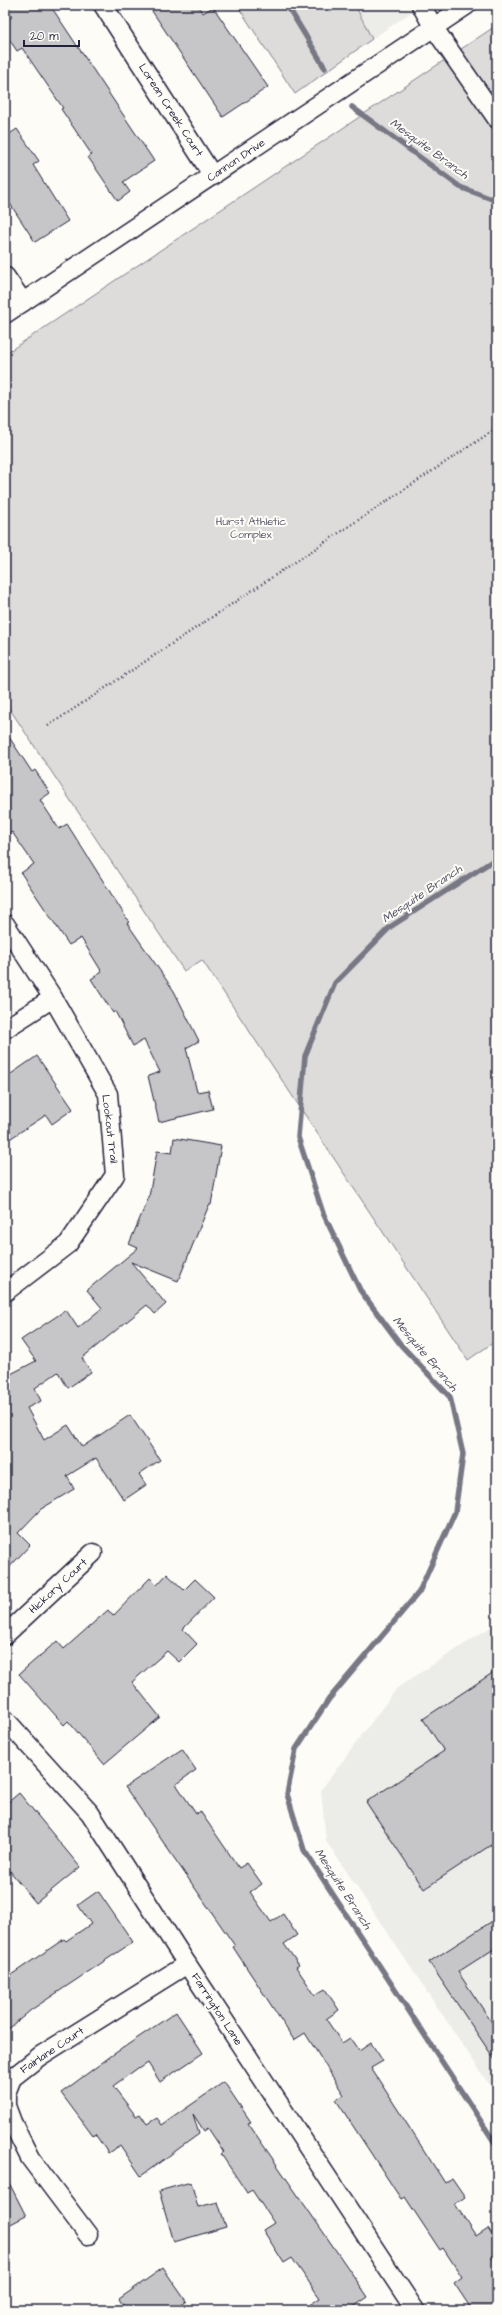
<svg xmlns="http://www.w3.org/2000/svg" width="502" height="2315" font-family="'Architects Daughter',sans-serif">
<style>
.built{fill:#ecece9}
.green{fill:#dddcdb;stroke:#807f8b}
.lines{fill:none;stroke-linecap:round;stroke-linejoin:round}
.stream{stroke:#787885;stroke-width:5.5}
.building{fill:#c6c6c8;stroke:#22223b}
.minor-casing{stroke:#22223b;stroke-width:21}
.path{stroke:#22223b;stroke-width:2.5;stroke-dasharray:1 3;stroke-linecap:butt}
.minor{stroke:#fdfcf7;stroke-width:18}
.labels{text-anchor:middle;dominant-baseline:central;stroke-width:4;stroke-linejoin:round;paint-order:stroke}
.street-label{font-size:11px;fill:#22223b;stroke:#fdfcf7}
.park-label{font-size:11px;fill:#5a5a6b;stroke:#fdfcf7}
.water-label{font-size:12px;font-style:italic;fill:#545466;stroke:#fdfcf7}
</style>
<rect width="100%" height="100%" fill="#fdfcf7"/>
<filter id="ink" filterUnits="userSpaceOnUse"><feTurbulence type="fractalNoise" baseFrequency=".025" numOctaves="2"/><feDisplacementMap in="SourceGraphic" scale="8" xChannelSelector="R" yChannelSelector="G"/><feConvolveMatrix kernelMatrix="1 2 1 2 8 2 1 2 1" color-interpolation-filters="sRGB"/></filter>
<g filter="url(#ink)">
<g class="built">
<path d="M355 5H422L372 39Z"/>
<path d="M497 1623V2096L326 1841 321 1790 397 1688Z"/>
</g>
<g class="green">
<path d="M237 5H355L372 39 295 94Z"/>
<path d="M497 25V1340L468 1360 202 960 184 971 5 702V354Z"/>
</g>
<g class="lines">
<g class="stream">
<path d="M287 5 325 68"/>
<path d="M352 107 460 187 497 201"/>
<path d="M497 858 390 927 335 983 305 1056 298 1137 323 1213 360 1290 401 1345 450 1397 463 1454 455 1512 419 1592 329 1699 296 1749 287 1794 304 1850 497 2146"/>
</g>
</g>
<g class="building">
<path d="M5 5H50L154 161 123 182 130 192 118 201 88 157 92 155 61 109 63 108 22 48 17 51 5 33V22L12 17Z"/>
<path d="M148 5H198L203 13 213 7 268 87 223 117Z"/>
<path d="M17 129 39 161 33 165 68 221 35 242 5 196V137Z"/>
<path d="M5 731 32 772 35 770 50 793 40 800 59 829 67 824 129 922 127 923 174 991 199 1041 186 1048 197 1092 208 1090 213 1109 159 1122 148 1076 160 1072 144 1040 133 1046 115 1011 113 1013 91 979 102 972 81 938 69 945 21 873 34 864 12 832 5 836Z"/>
<path d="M37 1056 73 1109 52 1124 46 1115 5 1142V1078Z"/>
<path d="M174 1138 221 1146 211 1205H209L178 1281 131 1262 166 1304 155 1314 147 1305 82 1358 91 1372 68 1388 58 1372 35 1388 41 1401 27 1408 44 1440 68 1425 82 1447 130 1415 160 1460 139 1474 146 1485 124 1500 96 1458 67 1476 74 1489 41 1509 18 1533 30 1545 5 1572V1377L36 1361 21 1340 66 1310 78 1328 102 1308 87 1290 138 1248 129 1244 149 1197 157 1151 172 1153Z"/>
<path d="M167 1574 184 1590 195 1579 214 1597 183 1629 197 1644 179 1662 167 1651 132 1682 160 1717 104 1764 68 1721 64 1725 19 1674 57 1641 64 1649 108 1610 113 1616 150 1578 157 1585Z"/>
<path d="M497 1670V1841L424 1889 366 1802 444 1751 423 1719Z"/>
<path d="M182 1749 196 1770 176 1784 196 1814 200 1811 239 1868 247 1863 262 1884 250 1892 271 1922 283 1914 297 1935 284 1944 299 1965 296 1967 315 1995 325 1989 339 2010 326 2019 342 2043 350 2038 359 2051 371 2043 383 2061 371 2068 445 2183 452 2178 465 2197 455 2204 476 2236 488 2228 497 2242V2251L491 2255 497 2264V2310H472L454 2283 462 2277 443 2248 440 2250 405 2197 401 2199 336 2100 344 2095 305 2033 294 2040 233 1947 235 1946 125 1787Z"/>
<path d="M19 1793 80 1867 36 1903 5 1865V1805Z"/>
<path d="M98 1891 133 1942 31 2010 5 2032V1979L64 1939 66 1941 91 1924 78 1905Z"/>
<path d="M497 1918V1947L458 1972 497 2030V2063L429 1962Z"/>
<path d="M176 2012 203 2053 160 2082 148 2063 139 2069 138 2068 113 2086 136 2116 140 2114 147 2124 157 2118 162 2125 224 2082 251 2122 248 2123 368 2297 349 2310H302L320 2298 292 2258 284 2263 263 2230 274 2223 252 2190 247 2193 221 2154 224 2152 208 2128 204 2131 193 2114 199 2134 141 2176 120 2145 108 2153 95 2134 93 2136 61 2093 111 2056Z"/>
<path d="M5 2175 26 2216 5 2227Z"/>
<path d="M191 2182 198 2207 218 2202 226 2227 174 2242 159 2191Z"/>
<path d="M163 2268 186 2301 174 2310H126L119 2299Z"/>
</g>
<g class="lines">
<defs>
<g id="minor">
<path d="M103 5 213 176"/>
<path d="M421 5 434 28 497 119"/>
<path d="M5 276 23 302"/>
<path d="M5 314 467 5"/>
<path d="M5 924 53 998 108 1094 115 1175 68 1244 5 1292"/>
<path d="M5 1029 53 998"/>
<path d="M5 1635 93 1553"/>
<path d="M5 1719 90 1813 187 1964 415 2310"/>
<path d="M88 2235 30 2158 12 2122 6 2106V2093L12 2078 40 2056 187 1964"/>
</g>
</defs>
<use href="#minor" class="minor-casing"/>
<path class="path" d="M48 726 497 428"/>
<use href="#minor" class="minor"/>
</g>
</g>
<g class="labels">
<g class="street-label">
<text transform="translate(171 110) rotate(57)">Lorean Creek Court</text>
<text transform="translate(236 160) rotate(-34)">Cannon Drive</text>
<text transform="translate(110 1129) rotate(83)">Lookout Trail</text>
<text transform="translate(58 1586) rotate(-43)">Hickory Court</text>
<text transform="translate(217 2009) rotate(57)">Farrington Lane</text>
<text transform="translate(52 2050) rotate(-34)">Fairlane Court</text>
</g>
<g class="park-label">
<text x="251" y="521">Hurst Athletic<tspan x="251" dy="13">Complex</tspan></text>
</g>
<g class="water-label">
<text transform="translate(429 149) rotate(36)">Mesquite Branch</text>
<text transform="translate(422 894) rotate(-34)">Mesquite Branch</text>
<text transform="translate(425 1354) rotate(50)">Mesquite Branch</text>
<text transform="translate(343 1889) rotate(57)">Mesquite Branch</text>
</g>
</g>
<rect width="502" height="2315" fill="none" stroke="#fdfcf7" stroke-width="20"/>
<rect x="10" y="10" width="482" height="2295" fill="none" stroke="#22223b" stroke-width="1.5" filter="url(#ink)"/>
<path d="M24 40v6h55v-6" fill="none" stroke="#22223b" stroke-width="2"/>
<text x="30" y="40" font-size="12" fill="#22223b" stroke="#fdfcf7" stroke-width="3" paint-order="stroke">20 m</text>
</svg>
